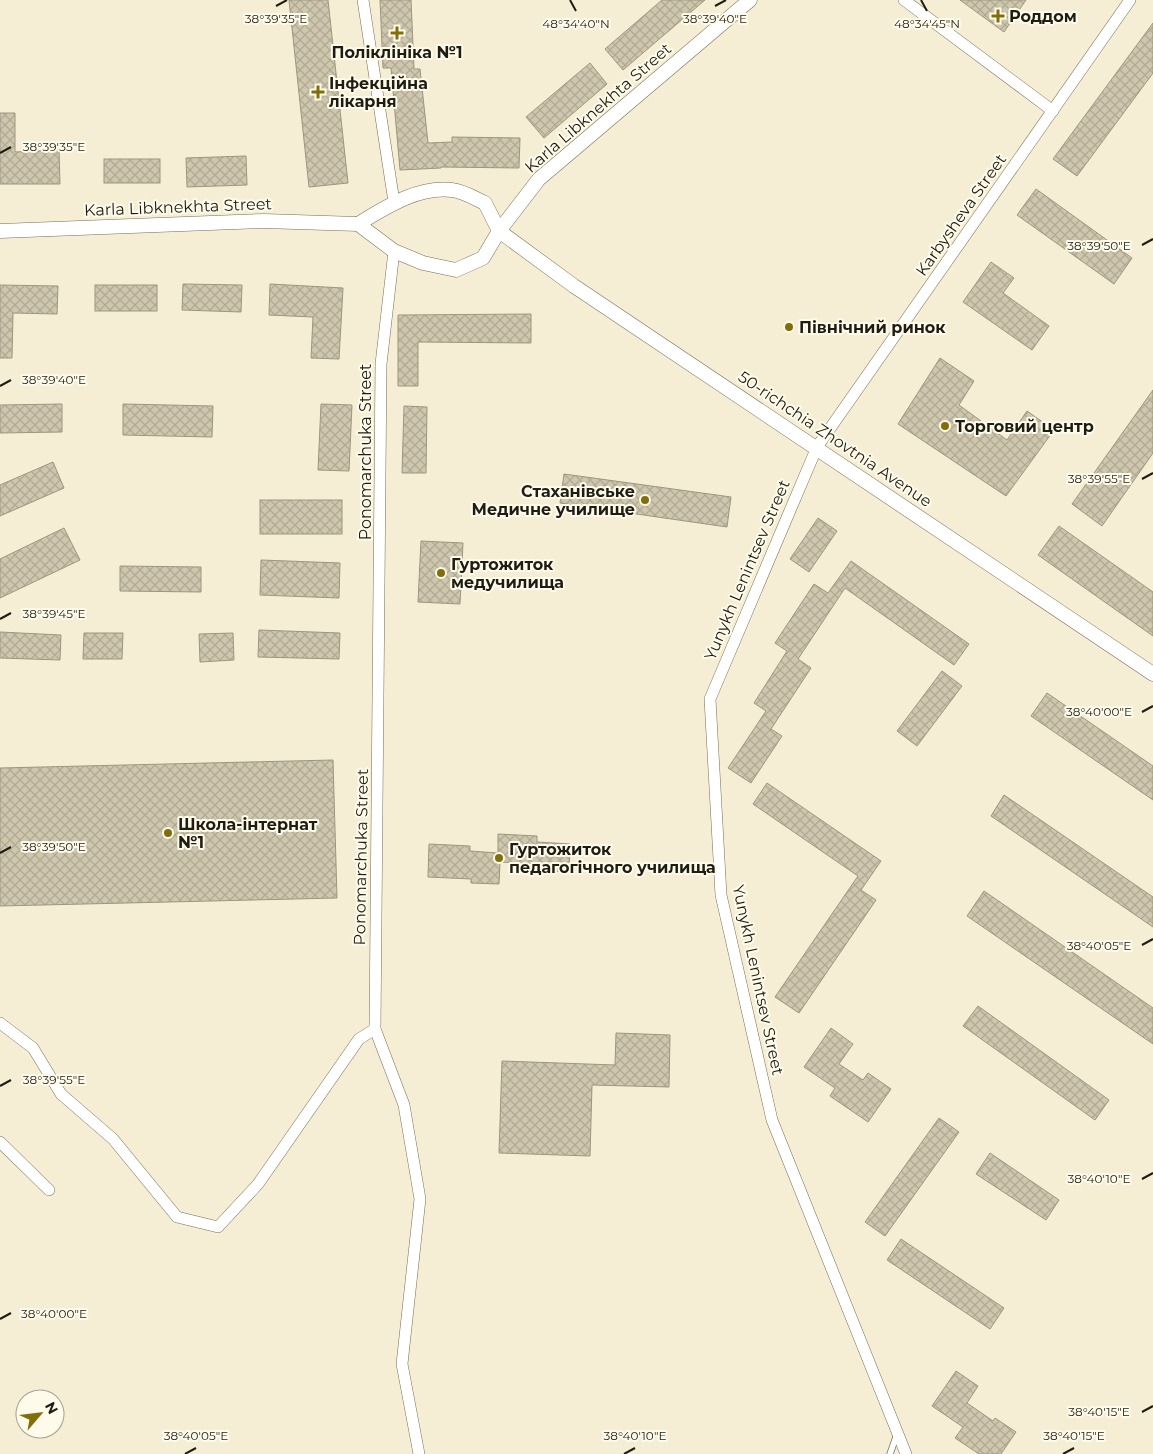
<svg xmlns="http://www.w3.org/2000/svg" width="1153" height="1454" font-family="Montserrat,sans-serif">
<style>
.building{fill:url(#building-cross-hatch);stroke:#9d967e}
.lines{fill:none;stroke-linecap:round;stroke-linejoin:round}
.service-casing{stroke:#756f58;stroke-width:7}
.minor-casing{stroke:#756f58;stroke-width:12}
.tertiary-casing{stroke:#756f58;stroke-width:15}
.service{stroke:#fff;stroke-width:5.5}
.minor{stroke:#fff;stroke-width:11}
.tertiary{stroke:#fff;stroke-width:14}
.ticks{fill:none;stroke:#1e1c13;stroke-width:2}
.poi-dot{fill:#836d0a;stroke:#fffbeb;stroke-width:2}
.labels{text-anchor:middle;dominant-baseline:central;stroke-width:4;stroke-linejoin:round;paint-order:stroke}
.poi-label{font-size:16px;font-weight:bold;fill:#1e1c13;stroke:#fffbeb;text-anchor:start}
.street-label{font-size:16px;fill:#1e1c13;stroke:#fffbeb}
.ticks-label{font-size:12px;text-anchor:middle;fill:#1e1c13;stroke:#fffbeb;stroke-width:4;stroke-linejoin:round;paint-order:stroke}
</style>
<defs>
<pattern id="building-cross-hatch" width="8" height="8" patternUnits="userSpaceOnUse" patternTransform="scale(1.25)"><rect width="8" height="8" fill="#cec7ae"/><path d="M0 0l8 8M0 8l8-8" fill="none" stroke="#b0aa95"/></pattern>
</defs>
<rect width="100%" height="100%" fill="#f5eed4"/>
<g class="building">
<path d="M289 0H328L348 183 309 187Z"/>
<path d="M380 0H411L414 69H420L428 143 452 142V137L520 138 519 168 441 167V168L400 170 391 68H383Z"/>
<path d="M662 0H705L623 70 605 49Z"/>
<path d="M960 0H1026L1004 32Z"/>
<path d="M1153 23V73L1077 176 1053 159Z"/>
<path d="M590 63 607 84 544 138 526 117Z"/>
<path d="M0 113H15V152L59 150 60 184H0Z"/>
<path d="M246 156 247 185 187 187 186 158Z"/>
<rect x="104" y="159" width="56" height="24"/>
<path d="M1036 189 1132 258 1114 284 1017 215Z"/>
<path d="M991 262 1014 278 1003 293 1049 326 1032 350 963 302Z"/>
<path d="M183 284 242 285 241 312 182 310Z"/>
<path d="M270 284 343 288 339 359 311 358 313 317 269 315Z"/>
<path d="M0 285 58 286 57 314 13 313 12 358H0Z"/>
<rect x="95" y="285" width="62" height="26"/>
<path d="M531 314V343L418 342V386H398V315Z"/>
<path d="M940 358 974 381 959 405 1007 440 1027 411 1054 430 1006 496 898 424Z"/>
<path d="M1153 390V453L1102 526 1072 504Z"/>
<path d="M62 404V432L0 433V405Z"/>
<path d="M123 404 213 406 212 437 123 435Z"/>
<path d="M321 404 352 405 349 471 318 470Z"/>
<path d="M404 406 427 407 426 473H402Z"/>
<path d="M53 462 64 488 0 516V485Z"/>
<path d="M564 474 731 497 727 527 560 503Z"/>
<rect x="260" y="500" width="82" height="34"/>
<path d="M818 518 837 531 809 572 790 559Z"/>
<path d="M1059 526 1153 592V636L1038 555Z"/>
<path d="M64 528 80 560 0 598V559Z"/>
<path d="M421 541 463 543 460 604 418 602Z"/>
<path d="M261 560 340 563 339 598 260 595Z"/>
<path d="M851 561 969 644 954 665 845 588 798 659 811 668 771 729 782 736 751 783 728 768 766 711 754 703 787 651 775 643 814 584 828 593Z"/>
<path d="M120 566 201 567V592L120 591Z"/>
<path d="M259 630 340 633 339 659 258 657Z"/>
<path d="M0 632 61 635 60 660 0 658Z"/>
<path d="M84 633H123L122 659H83Z"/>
<path d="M233 633 234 660 200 662 199 634Z"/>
<path d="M942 671 962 686 917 746 897 731Z"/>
<path d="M1047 693 1153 766V800L1031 716Z"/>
<path d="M333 760 337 898 0 906V768Z"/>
<path d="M767 783 881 861 861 890 876 900 799 1013 775 997 858 876 753 804Z"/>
<path d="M1004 795 1153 897V927L991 816Z"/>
<path d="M498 834 537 836V842L570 844 569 872 537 870 538 864 500 862 499 884 471 883V879L428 877 429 844 470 846V851L498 853Z"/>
<path d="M984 891 1153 1008V1044L967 916Z"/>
<path d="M978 1006 1109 1100 1095 1120 963 1026Z"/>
<path d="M831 1028 853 1044 839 1064 863 1080 868 1073 891 1089 868 1122 830 1096 835 1088 804 1067Z"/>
<path d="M616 1033 670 1035 669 1087 592 1085 590 1156 499 1153 502 1061 615 1065Z"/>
<path d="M939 1118 959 1132 885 1236 865 1222Z"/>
<path d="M990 1153 1059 1200 1046 1220 976 1174Z"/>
<path d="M901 1239 1004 1308 990 1329 887 1260Z"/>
<path d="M956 1371 978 1386 967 1403 993 1421 995 1418 1016 1432 1001 1454H979L955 1438 963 1427 932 1406Z"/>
</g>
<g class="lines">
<defs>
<path id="service" d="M890 1454 897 1434"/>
<g id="minor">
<path d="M363 0 394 202"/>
<path d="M904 0 1053 111"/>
<path d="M394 251 381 364 375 1029 404 1105 420 1199 402 1364 419 1454"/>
<path d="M0 1023 33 1048 61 1094 113 1139 177 1217 218 1227 258 1184 359 1039 375 1029"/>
<path d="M0 1142 49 1190"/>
<path d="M906 1454 772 1120 721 895 710 699 817 447 1130 0"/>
</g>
<g id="tertiary">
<path d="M750 0 539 179 499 231 483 258 456 270 423 263 394 251 358 224C386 207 418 186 452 190 463 191 476 199 485 203L499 231 574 286 1153 674"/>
<path d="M0 231 264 221 358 224"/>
</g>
</defs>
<use href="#service" class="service-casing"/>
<use href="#minor" class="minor-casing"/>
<use href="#tertiary" class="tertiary-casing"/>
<use href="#service" class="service"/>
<use href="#minor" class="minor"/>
<use href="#tertiary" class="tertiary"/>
</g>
<path class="ticks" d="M570 0 576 11M921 0 927 11M276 6 287 0M715 6 726 0M0 153 11 147M1142 245 1153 239M0 386 11 380M1142 479 1153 473M0 619 11 613M1142 712 1153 706M0 853 11 847M1142 945 1153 939M0 1086 11 1080M1142 1179 1153 1173M0 1319 11 1313M1142 1412 1153 1406M185 1454 196 1448M624 1454 635 1448M1063 1454 1074 1448"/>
<g class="poi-dot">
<path d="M995.5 8.5h5v5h5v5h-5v5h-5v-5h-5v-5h5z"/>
<path d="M394.5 25.5h5v5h5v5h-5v5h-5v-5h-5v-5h5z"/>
<path d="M315.5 84.5h5v5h5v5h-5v5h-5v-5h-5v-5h5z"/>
<circle cx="789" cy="327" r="5"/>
<circle cx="945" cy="426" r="5"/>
<circle cx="645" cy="500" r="5"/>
<circle cx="441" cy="573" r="5"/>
<circle cx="168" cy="833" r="5"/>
<circle cx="499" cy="858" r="5"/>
</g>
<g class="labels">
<g class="poi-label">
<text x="1009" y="16">Роддом</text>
<text x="397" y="52" text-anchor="middle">Поліклініка №1</text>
<text x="329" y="83">Інфекційна<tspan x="329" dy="18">лікарня</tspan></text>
<text x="799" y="327">Північний ринок</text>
<text x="955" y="426">Торговий центр</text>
<text x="635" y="491" text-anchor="end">Стаханівське<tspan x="635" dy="18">Медичне училище</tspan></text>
<text x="451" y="564">Гуртожиток<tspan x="451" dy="18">медучилища</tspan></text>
<text x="178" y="824">Школа-інтернат<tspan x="178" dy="18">№1</tspan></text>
<text x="509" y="849">Гуртожиток<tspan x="509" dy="18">педагогічного училища</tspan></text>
</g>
<g class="street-label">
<text transform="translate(598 108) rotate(-41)">Karla Libknekhta Street</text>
<text transform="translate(178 207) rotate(-2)">Karla Libknekhta Street</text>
<text transform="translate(961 215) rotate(-55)">Karbysheva Street</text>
<text transform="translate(835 439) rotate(34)">50-richchia Zhovtnia Avenue</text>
<text transform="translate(365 452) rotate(-90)">Ponomarchuka Street</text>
<text transform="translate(747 570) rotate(-67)">Yunykh Lenintsev Street</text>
<text transform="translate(361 857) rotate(-89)">Ponomarchuka Street</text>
<text transform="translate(758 980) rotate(78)">Yunykh Lenintsev Street</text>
</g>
</g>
<g class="ticks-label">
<text x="276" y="23">38°39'35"E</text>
<text x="715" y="23">38°39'40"E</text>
<text x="576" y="28">48°34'40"N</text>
<text x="927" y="28">48°34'45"N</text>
<text x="54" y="151">38°39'35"E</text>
<text x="1099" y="250">38°39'50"E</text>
<text x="54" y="384">38°39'40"E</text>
<text x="1099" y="483">38°39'55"E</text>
<text x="54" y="618">38°39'45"E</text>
<text x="1099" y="716">38°40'00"E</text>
<text x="54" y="851">38°39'50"E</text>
<text x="1099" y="950">38°40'05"E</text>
<text x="54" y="1084">38°39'55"E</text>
<text x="1099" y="1183">38°40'10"E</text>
<text x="54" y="1318">38°40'00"E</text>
<text x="1099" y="1416">38°40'15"E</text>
<text x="196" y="1440">38°40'05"E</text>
<text x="635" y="1440">38°40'10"E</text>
<text x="1074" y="1440">38°40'15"E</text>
</g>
<g transform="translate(40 1414) rotate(62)"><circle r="24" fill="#fffbeb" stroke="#a5a295"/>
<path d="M0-4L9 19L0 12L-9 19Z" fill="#836d0a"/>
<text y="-8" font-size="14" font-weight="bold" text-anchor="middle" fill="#1e1c13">N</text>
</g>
</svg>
